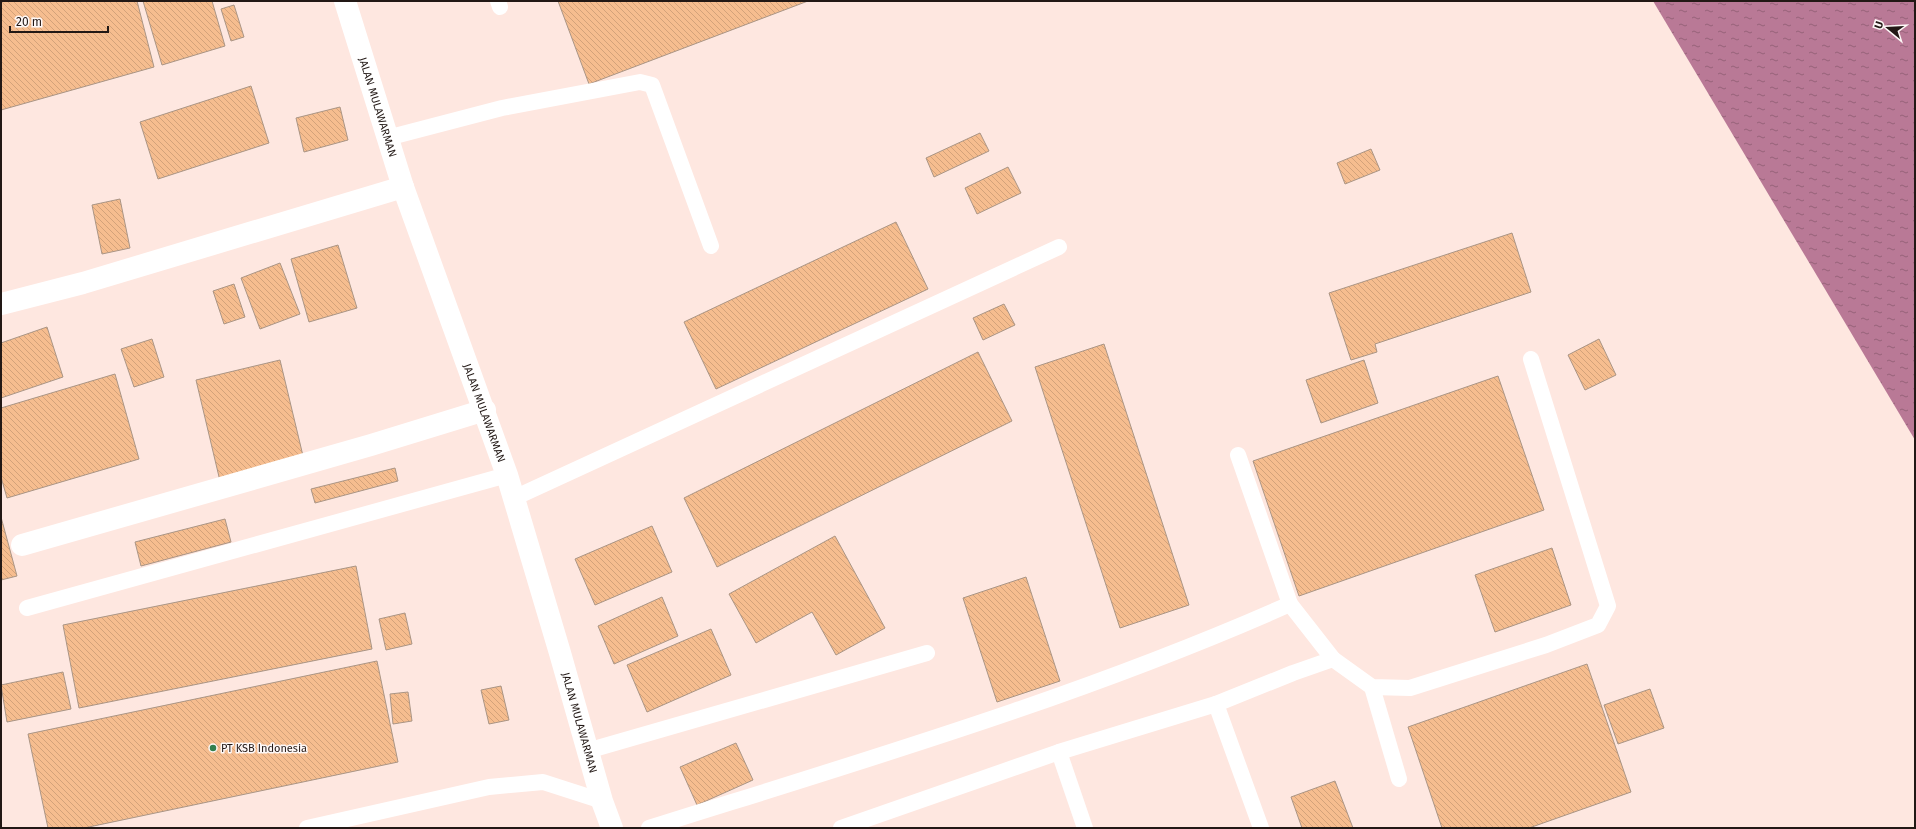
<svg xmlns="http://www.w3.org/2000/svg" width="1916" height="829" font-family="'Fira Sans',sans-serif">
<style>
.water{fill:url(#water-ripples)}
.building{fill:url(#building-back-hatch);stroke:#aa9585}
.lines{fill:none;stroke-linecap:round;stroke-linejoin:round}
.lane{stroke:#fff;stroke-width:16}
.street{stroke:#fff;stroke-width:22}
.highway{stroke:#fff;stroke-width:22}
.poi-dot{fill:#337f4e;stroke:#fef8f7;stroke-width:1.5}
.labels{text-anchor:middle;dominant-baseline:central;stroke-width:3;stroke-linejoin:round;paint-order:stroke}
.street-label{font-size:11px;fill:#221815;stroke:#fef8f7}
.poi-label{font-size:11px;fill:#221815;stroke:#fef8f7;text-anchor:start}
</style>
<defs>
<pattern id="water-ripples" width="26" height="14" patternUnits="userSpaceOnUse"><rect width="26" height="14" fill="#b97996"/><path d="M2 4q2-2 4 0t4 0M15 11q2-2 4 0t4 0" fill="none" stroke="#966279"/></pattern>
<pattern id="building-back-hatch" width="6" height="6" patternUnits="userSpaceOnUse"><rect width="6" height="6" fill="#f6bd8f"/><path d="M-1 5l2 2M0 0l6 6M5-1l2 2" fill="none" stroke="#d3a27a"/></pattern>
</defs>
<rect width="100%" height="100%" fill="#fee7e0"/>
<path class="water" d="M1653 1H1915V440Z"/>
<g class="building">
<path d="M1 1H137L154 67 1 110Z"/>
<path d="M143 1H212L225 46 162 65Z"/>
<path d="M558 1H808L589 84Z"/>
<path d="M234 5 244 37 231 41 221 9Z"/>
<path d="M251 86 269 143 158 179 140 122Z"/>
<path d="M340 107 348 140 304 152 296 118Z"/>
<path d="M980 133 989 151 934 177 926 158Z"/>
<path d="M1371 149 1380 170 1345 184 1337 163Z"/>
<path d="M1008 167 1021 193 977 214 965 188Z"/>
<path d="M120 199 130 248 102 254 92 205Z"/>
<path d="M896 222 928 289 716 389 684 322Z"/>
<path d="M1512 233 1531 292 1375 344 1377 352 1351 360 1329 293Z"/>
<path d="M338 245 357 308 309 322 291 259Z"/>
<path d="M280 263 300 314 260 329 241 278Z"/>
<path d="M234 284 245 317 224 324 213 291Z"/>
<path d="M1004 304 1015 325 983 340 973 318Z"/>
<path d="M47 327 63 377 1 398V343Z"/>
<path d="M152 339 164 377 134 387 121 349Z"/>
<path d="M1599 339 1616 375 1585 390 1568 355Z"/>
<path d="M1104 344 1189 605 1120 628 1035 367Z"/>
<path d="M978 352 1012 421 717 567 684 498Z"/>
<path d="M280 360 304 460 220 481 196 380Z"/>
<path d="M1364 360 1378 403 1321 423 1306 380Z"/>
<path d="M115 374 139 459 7 498 1 477V408Z"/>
<path d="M1498 376 1544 510 1299 596 1253 461Z"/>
<path d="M395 468 398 481 315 503 311 489Z"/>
<path d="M1 517 17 576 1 580Z"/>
<path d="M225 519 231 542 141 566 135 542Z"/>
<path d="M652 526 672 572 595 605 575 559Z"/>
<path d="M835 536 885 628 836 655 812 612 756 643 729 594Z"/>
<path d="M1552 548 1571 605 1495 632 1475 575Z"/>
<path d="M356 566 372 649 79 708 63 625Z"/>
<path d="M1026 577 1060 681 997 702 963 598Z"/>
<path d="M662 597 678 636 614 664 598 626Z"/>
<path d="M405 613 412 644 386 650 379 619Z"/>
<path d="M711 629 731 675 647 712 627 665Z"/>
<path d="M377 661 398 762 84 828H48L28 734Z"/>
<path d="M1587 664 1631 792 1529 828H1442L1408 727Z"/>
<path d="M63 672 71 709 7 722 1 685Z"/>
<path d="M501 686 509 720 489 724 481 690Z"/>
<path d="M1650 689 1664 728 1618 744 1604 705Z"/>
<path d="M408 692 412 721 393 724 390 694Z"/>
<path d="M736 743 753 780 697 805 680 767Z"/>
<path d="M1335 781 1353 828H1302L1291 797Z"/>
</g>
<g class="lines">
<g class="lane">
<path d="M498 1 500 7"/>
<path d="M387 138 502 108 640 82 652 85 711 246"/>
<path d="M514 498 1059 247"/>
<path d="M1290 604 1333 659 1372 687 1410 688 1546 645 1598 625 1608 606 1531 359"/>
<path d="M27 608 507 475"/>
<path d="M1372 687 1399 779"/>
<path d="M587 751 927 653"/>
<path d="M1059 752 1085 828"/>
<path d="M307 828 489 787 543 782 602 801"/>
<path d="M649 828C865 760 1083 696 1290 604L1238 455"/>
<path d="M841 828 1059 752 1216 704"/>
<path d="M1261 828 1216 704 1293 673 1333 659"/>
</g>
<g class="street">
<path d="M1 304 83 283 403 187"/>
<path d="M22 545 371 445 485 410"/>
</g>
<path class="highway" id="s1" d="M345 1 403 187 507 475 560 653 602 801 612 828"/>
</g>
<circle class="poi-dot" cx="213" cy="748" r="4"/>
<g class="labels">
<g class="street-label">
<text stroke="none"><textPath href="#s1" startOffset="111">JALAN MULAWARMAN</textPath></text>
<text stroke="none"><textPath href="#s1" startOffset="435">JALAN MULAWARMAN</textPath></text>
<text stroke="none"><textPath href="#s1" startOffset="759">JALAN MULAWARMAN</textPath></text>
</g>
<g class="poi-label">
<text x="221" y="748">PT KSB Indonesia</text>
</g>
</g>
<rect width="1916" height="829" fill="none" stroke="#221815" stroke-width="4"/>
<g transform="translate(1888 28) rotate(288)" stroke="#fef8f7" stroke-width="3" paint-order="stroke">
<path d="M0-3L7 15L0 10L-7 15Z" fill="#221815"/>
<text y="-6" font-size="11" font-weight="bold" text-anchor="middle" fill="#221815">U</text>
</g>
<path d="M10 26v6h98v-6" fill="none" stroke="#221815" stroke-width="2"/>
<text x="16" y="26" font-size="12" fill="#221815" stroke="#fef8f7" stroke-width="3" paint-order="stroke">20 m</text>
</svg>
